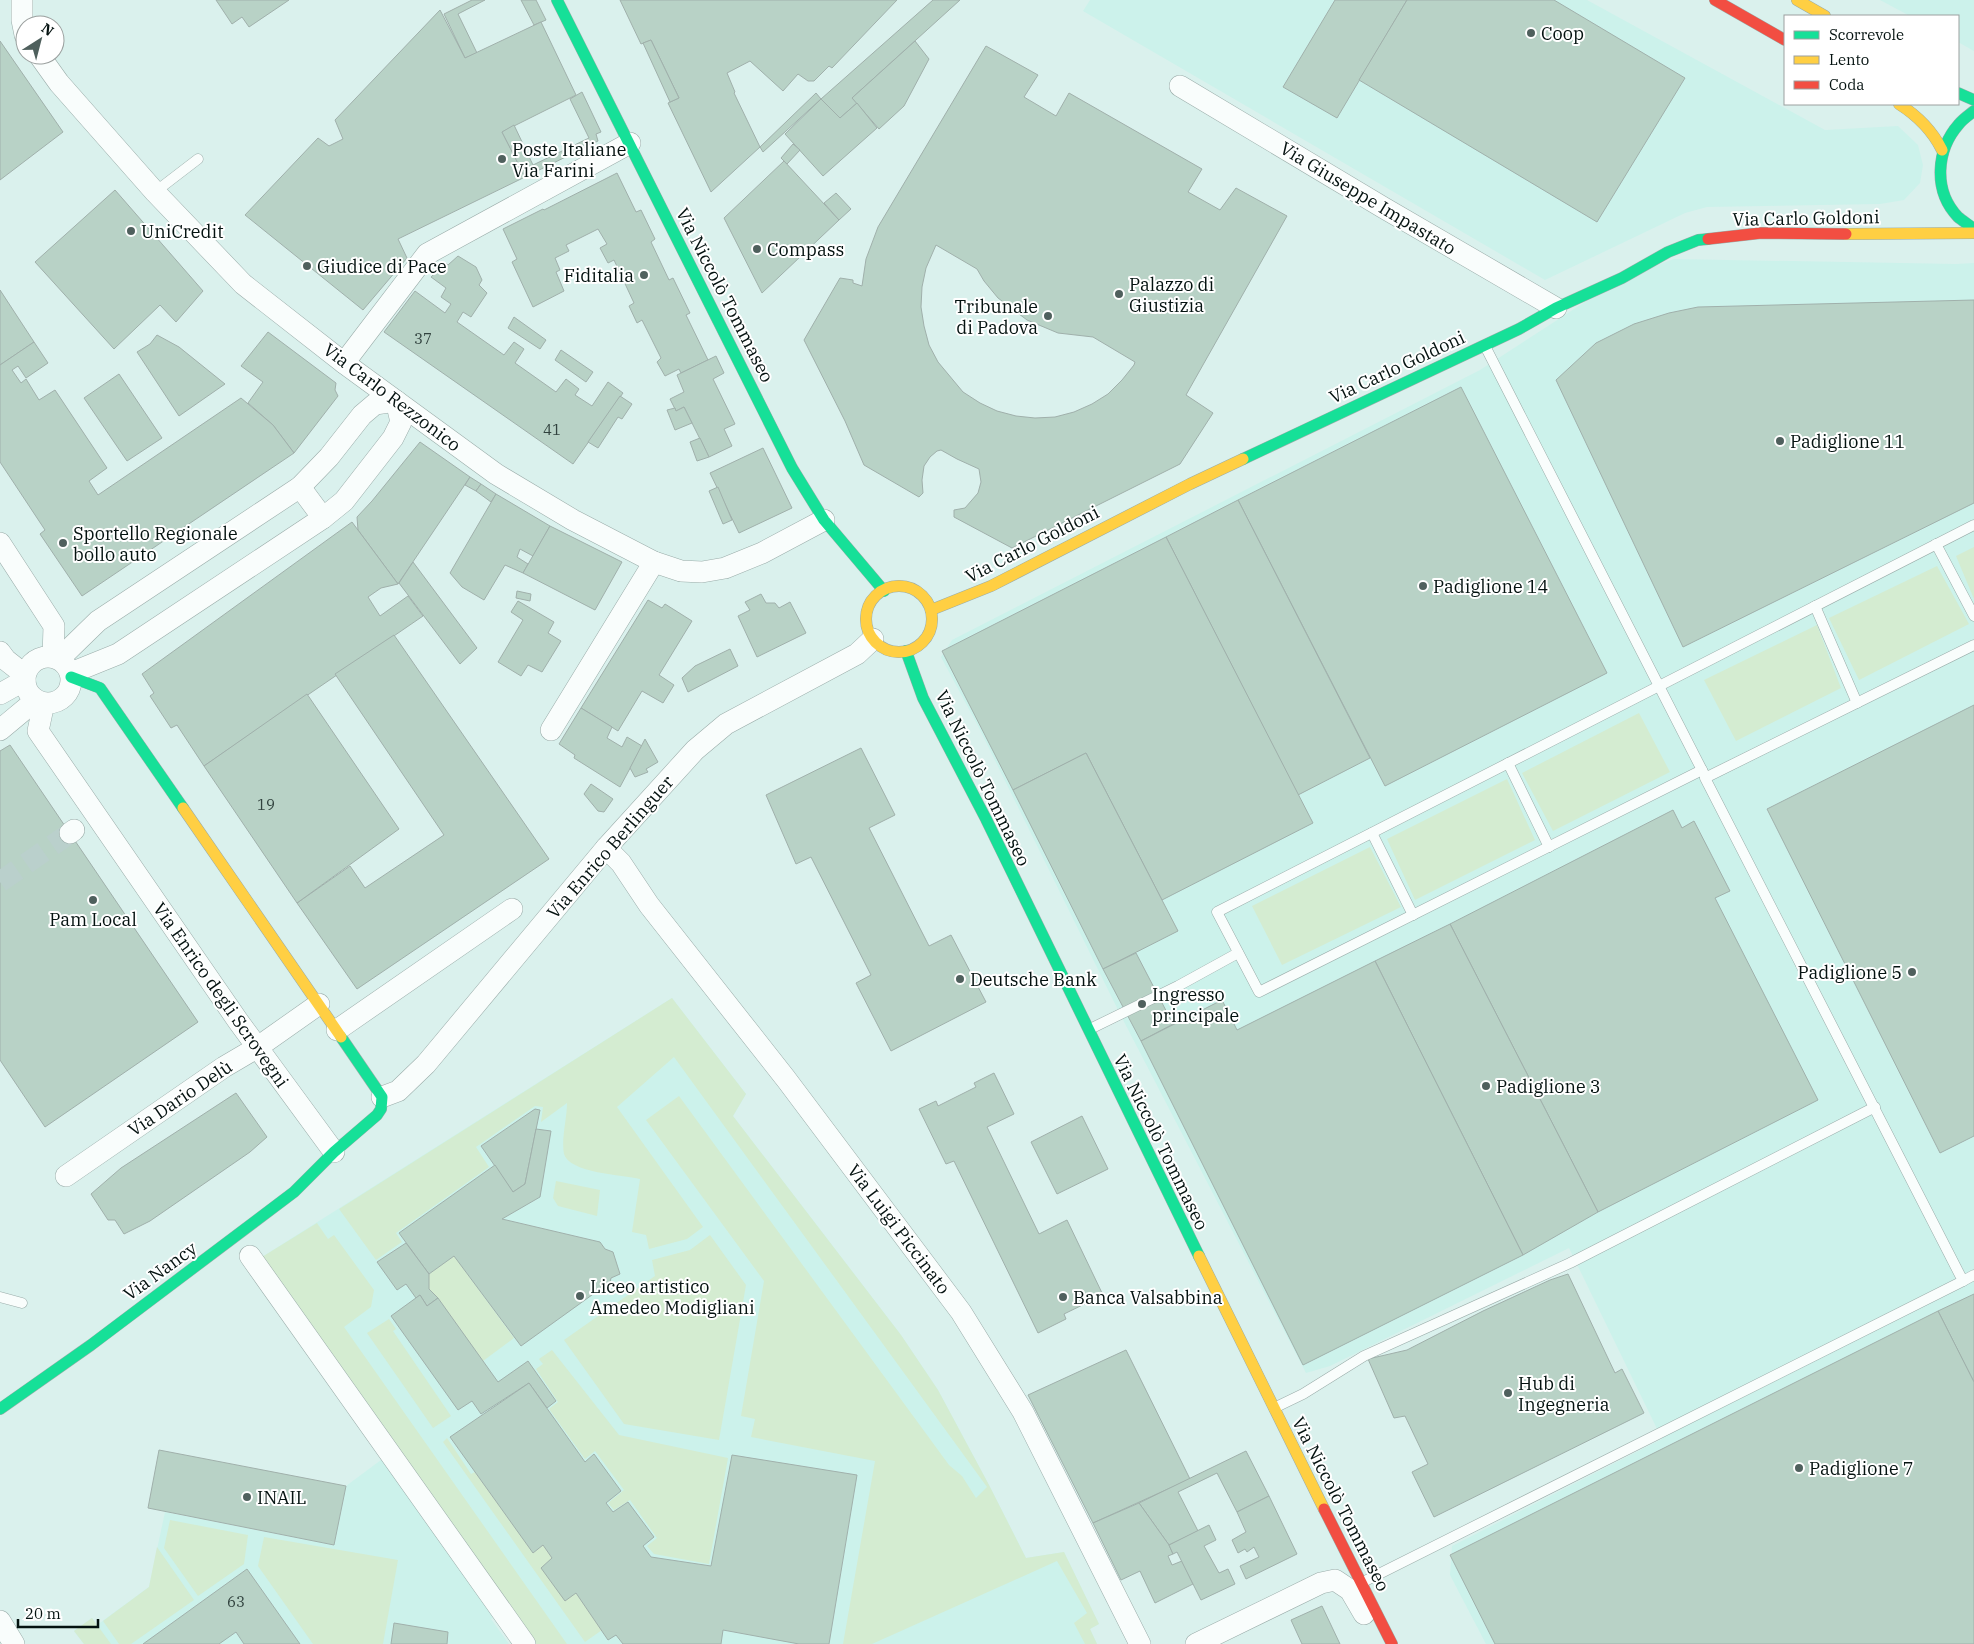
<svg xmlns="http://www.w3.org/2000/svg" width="1974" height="1644" font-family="'IBM Plex Serif',serif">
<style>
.built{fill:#ccf2eb}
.green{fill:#d4ecd1}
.building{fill:#b8d2c6;stroke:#a0b0ab;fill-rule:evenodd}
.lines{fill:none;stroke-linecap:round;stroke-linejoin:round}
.street-tunnel{stroke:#bad0cc;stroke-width:21;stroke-dasharray:21 11;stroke-linecap:butt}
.lane-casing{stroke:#9aaca9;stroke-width:11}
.street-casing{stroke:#9aaca9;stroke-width:22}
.fast-casing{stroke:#9aaca9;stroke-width:12}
.slow-casing{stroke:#9aaca9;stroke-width:12}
.jam-casing{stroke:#9aaca9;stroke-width:12}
.lane{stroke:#f9fdfc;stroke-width:10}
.street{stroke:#f9fdfc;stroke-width:21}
.fast{stroke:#16e098;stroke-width:11}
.slow{stroke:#ffcf43;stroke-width:11}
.jam{stroke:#f24e42;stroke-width:11}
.poi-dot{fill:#4f605d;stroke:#fff;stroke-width:2}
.labels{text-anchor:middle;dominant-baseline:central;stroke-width:4;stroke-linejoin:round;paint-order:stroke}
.number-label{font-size:15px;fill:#31423e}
.poi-label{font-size:18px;fill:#041210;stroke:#fff;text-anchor:start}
.street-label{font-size:18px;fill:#041210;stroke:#fff}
</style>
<rect width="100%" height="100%" fill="#daf1ed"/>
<g class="built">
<path d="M1090 0H1587L1825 130 1898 126 1918 145 1923 165 1920 183 1904 200 1880 204 1707 207 1685 213 1545 280 1083 11Z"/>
<path d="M1880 0H1974V51L1958 42V16H1910Z"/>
<path d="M1674 259 1956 264 1974 263V1644H1486L1450 1575 1452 1546 1662 1439 1569 1248 1330 1366 1306 1373 1120 1014 978 726 941 657 952 640 1480 370 1622 278Z"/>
<path d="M672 998 746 1094 733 1116 901 1335 938 1390 989 1485 1026 1558 1064 1552 1099 1624 1090 1629 1097 1644H534L262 1257Z"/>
<path d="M385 1457 496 1615 491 1619 509 1644H84L74 1631 92 1618 97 1625 149 1587 165 1512 334 1545 346 1486Z"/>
</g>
<g class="green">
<path d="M1974 547V599L1956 556Z"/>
<path d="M1937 566 1969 624 1859 680 1829 618Z"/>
<path d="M1817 625 1841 688 1736 741 1704 680Z"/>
<path d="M1639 713 1670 772 1553 831 1522 773Z"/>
<path d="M1507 779 1535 840 1415 900 1387 839Z"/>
<path d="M1370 847 1401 907 1282 965 1252 906Z"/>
<path d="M672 998 746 1094 733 1116 901 1335 938 1390 989 1485 1026 1558 1064 1552 1099 1624 1090 1629 1097 1644H1085L1074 1623 1087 1613 1057 1561 872 1644H843L875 1461 751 1437 755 1419 741 1416 764 1281 646 1120 679 1096 949 1465 962 1476 976 1498 987 1487 674 1057 617 1107 703 1227 687 1239 649 1249 646 1235 632 1232 640 1179C623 1175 569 1173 564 1154 561 1140 567 1118 567 1103L541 1122 543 1107 535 1106 476 1147 489 1167 396 1233 402 1242 376 1260 339 1209Z"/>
<path d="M556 1181 600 1190 597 1216 558 1206 553 1198Z"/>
<path d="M317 1223 328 1239 334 1235 374 1290 371 1307 344 1327 567 1644H534L262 1257Z"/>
<path d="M710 1235 746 1285 719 1440 624 1424 564 1340 655 1276 652 1260 690 1250Z"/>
<path d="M454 1256 514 1338 483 1361 438 1298 429 1289V1274Z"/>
<path d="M389 1319 396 1329 393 1331 451 1416 433 1428 367 1333Z"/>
<path d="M552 1350 619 1435 728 1458 709 1564 654 1554 647 1546 657 1538 630 1500 614 1510 608 1503 624 1490 595 1451 585 1459 549 1409 558 1402 536 1369 543 1364 539 1359Z"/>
<path d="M447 1438 471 1474 475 1472 533 1553 543 1545 552 1558 541 1568 565 1600 576 1593 602 1630 585 1642 443 1442Z"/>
<path d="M170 1520 248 1535 244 1564 198 1596 164 1548Z"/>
<path d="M264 1537 398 1560 383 1644H313L258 1566Z"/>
<path d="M157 1547 194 1600 131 1644H119L103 1621 149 1587Z"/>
<path d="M92 1618 111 1644H84L74 1631Z"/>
</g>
<g class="building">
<path d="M216 0H289L249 27 242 17 232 24Z"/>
<path d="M472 0H485L458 14 477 53 465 58 444 14Z"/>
<path d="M521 0H536L546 20 534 25Z"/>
<path d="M620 0H897L832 68 829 66 814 81H808L798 74 783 91 750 61 727 73 735 92 734 93 760 147 711 192 668 103 679 98 651 40 641 44Z"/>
<path d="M933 0H960L852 98 857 103 840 118 821 99Z"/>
<path d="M1335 0H1407L1337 118 1283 87Z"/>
<path d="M1407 0H1554L1685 78 1597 222 1359 80Z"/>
<path d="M440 10 465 58 541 22 576 95 502 132 525 177 398 239 407 258 363 310 245 215 318 138 329 146 343 139 335 120Z"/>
<path d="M651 40 679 98 670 102 643 43Z"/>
<path d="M0 41 63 132 0 180Z"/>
<path d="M915 41 929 59 904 106 879 129 852 98Z"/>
<path d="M986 46 1038 75 1024 97 1056 116 1069 93 1202 169 1188 192 1220 210 1236 188 1287 216 1186 395 1213 413 1180 464 1012 548 954 517V510L965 508 978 493 981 482 979 469 957 459 941 450 937 451 930 457 924 466 922 480 923 493 919 497 864 465 845 421 804 340 840 278 853 280V283L862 286 866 259 878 227ZM936 245 977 269 984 281 998 298 1027 320 1058 333 1093 337 1135 362 1134 365 1122 380 1108 394 1092 404 1074 412 1055 417 1035 418 1016 416 997 411 980 403 963 392 938 362 929 345 924 326 921 307 922 287 926 268Z"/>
<path d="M582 92 601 132 596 134 598 141 525 177 502 132 514 125 533 165 589 138 570 99Z"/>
<path d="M816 93 821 99 763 152 760 147Z"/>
<path d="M821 99 840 118 857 103 877 128 823 176 785 134Z"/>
<path d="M793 144 800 150 787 164 781 158Z"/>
<path d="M784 161 839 220 762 293 724 218Z"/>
<path d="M617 173 636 212 641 210 655 239 651 242 669 280 673 278 690 313 686 315 708 360 681 373 679 369 665 376 657 362 661 358 642 320 637 323 629 306 634 303 614 260 608 263 600 248 607 244 598 229 566 245 569 251 555 258 560 270 556 272 564 291 533 307 512 262 517 259 503 229 543 209 544 210Z"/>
<path d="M115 190 203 291 176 322 160 305 114 349 35 262Z"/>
<path d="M836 193 851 209 839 220 824 203Z"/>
<path d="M458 256 476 267 482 280 479 285 487 293 471 317 463 312 457 322 504 355 514 342 524 349 515 363 556 392 566 379 579 389 575 395 592 406 608 382 623 393 573 464 384 332 415 291 445 313 451 304 441 297 446 288 431 277 446 263 448 265Z"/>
<path d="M0 290 34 342 0 365Z"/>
<path d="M1974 300V503L1683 647 1556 380 1596 343 1634 324 1669 313 1698 307Z"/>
<path d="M514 317 546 340 540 349 508 328Z"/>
<path d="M268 332 336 383 335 390 338 396 294 453 273 425 248 403 263 382 241 366Z"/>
<path d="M157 335 179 347 225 384 179 416 137 352 150 344Z"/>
<path d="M34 342 48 363 26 378 18 366 12 370 21 383 26 379 39 400 55 390 107 468 89 481 98 495 241 398 273 425 294 453 82 596 40 534 45 530 0 462V365Z"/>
<path d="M561 350 593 372 586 382 555 360Z"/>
<path d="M716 356 724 373 713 379 735 424 724 429 732 446 709 457 684 407 676 411 670 399 684 392 677 375Z"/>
<path d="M119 374 162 438 127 461 84 398Z"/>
<path d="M1461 387 1607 673 1385 786 1238 500Z"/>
<path d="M620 396 632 404 622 419 618 417 598 448 588 442Z"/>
<path d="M684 407 692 423 675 430 667 410 675 408 676 411Z"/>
<path d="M700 438 709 457 697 461 690 442Z"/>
<path d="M420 442 470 477 398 584 358 530 357 517 372 501Z"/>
<path d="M763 448 792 508 739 533 710 473Z"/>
<path d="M470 477 481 484 476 491 465 485Z"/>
<path d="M481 484 496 494 491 502 476 491Z"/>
<path d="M718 487 732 520 723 524 709 491Z"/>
<path d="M496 494 550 526 533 556 520 549 517 557 528 564 523 573 505 565 484 600 462 587 450 573Z"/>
<path d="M1238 500 1370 758 1298 795 1166 537Z"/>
<path d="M352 522 398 584 381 588 368 597 380 616 408 596 423 616 204 766 177 725 171 728 150 696 154 693 142 674Z"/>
<path d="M550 526 622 562 595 610 523 573Z"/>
<path d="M1166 537 1313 823 1162 900 1086 753 1013 790 942 651Z"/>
<path d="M413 562 477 648 460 664 399 583Z"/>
<path d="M517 591 531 594 530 601 516 598Z"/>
<path d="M761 594 766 603H775L779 608 790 602 806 633 757 657 738 616 750 610 745 602Z"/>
<path d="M648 600 662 608 665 604 692 621 659 675 674 685 663 703 642 691 618 731 581 708Z"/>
<path d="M518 601 554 622 548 633 561 641 542 672 528 665 521 676 498 662 523 620 511 612Z"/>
<path d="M394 635 549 859 357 989 297 903 350 866 365 888 444 835 335 674Z"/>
<path d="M730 649 738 666 688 692 682 678 695 666Z"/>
<path d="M307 694 399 829 297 903 204 766Z"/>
<path d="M1974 705V1136L1940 1153 1767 809Z"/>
<path d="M581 708 612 727 607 738 622 747 627 737 642 746 620 787 574 758 575 755 559 744Z"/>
<path d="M645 739 658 762 646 769 648 772 635 777 630 768Z"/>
<path d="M10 745 198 1022 45 1127 0 1060V751Z"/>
<path d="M861 748 895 815 869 828 929 946 951 935 986 1002 891 1051 856 983 871 975 811 857 796 864 766 795Z"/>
<path d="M1086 753 1178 931 1103 969 1013 790Z"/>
<path d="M591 784 613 799 604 812 598 811 584 794Z"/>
<path d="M1673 810 1682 828 1694 821 1730 891 1715 898 1818 1100 1598 1212 1450 924Z"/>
<path d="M1450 924 1598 1212 1523 1255 1375 961Z"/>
<path d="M1136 953 1173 1024 1141 1041 1103 969Z"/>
<path d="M1375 961 1523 1255 1303 1365 1141 1041 1222 1000 1237 1030Z"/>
<path d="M994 1073 1014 1114 987 1127 1039 1234 1067 1220 1103 1295 1064 1314 1066 1319 1038 1333 954 1161 946 1164 919 1109 936 1101 938 1106 976 1087 974 1083Z"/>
<path d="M236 1093 267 1137 250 1152 150 1221 124 1234 115 1220H108L91 1194 121 1168Z"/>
<path d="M535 1109 540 1110 525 1184 513 1192 481 1146Z"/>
<path d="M1082 1116 1108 1169 1057 1194 1031 1142Z"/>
<path d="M536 1129 551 1131 540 1197 502 1219 600 1242 605 1249 613 1252 620 1274 611 1278 610 1282 521 1346 454 1256 429 1274 399 1233 495 1165 513 1192 525 1184Z"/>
<path d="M406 1243 429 1274V1289L438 1298 427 1306 420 1295 416 1298 406 1284 397 1290 377 1262Z"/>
<path d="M1568 1274 1615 1373 1622 1369 1644 1413 1434 1517 1412 1472 1428 1464 1405 1416 1394 1418 1368 1359 1407 1350 1483 1311 1550 1280Z"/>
<path d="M1974 1294V1382L1938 1311Z"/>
<path d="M420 1295 427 1306 438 1298 498 1382 528 1361 556 1401 547 1408 529 1383 481 1414 472 1401 458 1410 391 1316Z"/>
<path d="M1938 1311 1974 1382V1644H1495L1450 1555Z"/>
<path d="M1126 1350 1190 1479 1093 1523 1028 1395Z"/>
<path d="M529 1383 585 1462 594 1454 621 1491 606 1503 613 1512 628 1502 654 1537 643 1546 651 1557 711 1566 732 1455 857 1475 829 1644H799L723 1630 721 1644H623L616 1635 608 1640 576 1593 565 1601 541 1568 552 1558 543 1545 533 1553 450 1437Z"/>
<path d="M159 1450 346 1486 334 1545 148 1508Z"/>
<path d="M1246 1451 1269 1496 1237 1512 1217 1473 1178 1492 1198 1531 1169 1545 1139 1503Z"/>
<path d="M1269 1496 1297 1554 1246 1579 1240 1566 1259 1557 1254 1547 1247 1552 1245 1549 1238 1553 1232 1540 1246 1532 1237 1512Z"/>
<path d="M1139 1503 1169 1545 1173 1554 1168 1556 1172 1565 1182 1561 1193 1584 1155 1603 1140 1571 1121 1580 1093 1523Z"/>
<path d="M1209 1525 1216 1540 1204 1546 1219 1573 1228 1569 1235 1584 1201 1600 1177 1552 1173 1554 1169 1545Z"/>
<path d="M247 1569 300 1644H244L236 1632 219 1644H143Z"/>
<path d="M1322 1606 1340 1644H1302L1291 1620Z"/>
<path d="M394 1623 448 1632 447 1644H391Z"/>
</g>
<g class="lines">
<path class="street-tunnel" d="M0 882 70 833"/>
<defs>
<g id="lane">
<path d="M155 192 198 159"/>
<path d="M1485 346 1704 774"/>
<path d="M1936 544 1974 616"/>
<path d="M1815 606 1857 703"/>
<path d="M1508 763 1549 847"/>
<path d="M1702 770 1259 992 1217 912 1974 525"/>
<path d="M1372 833 1413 915"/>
<path d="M1090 1029 1178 986 1238 953"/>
<path d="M1963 1281 1974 1275"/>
<path d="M0 1297 22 1303"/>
<path d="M1274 1408 1303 1394 1364 1356 1570 1263 1875 1107"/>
<path d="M1361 1583 1963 1281 1705 778 1974 645"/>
</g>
<g id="street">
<path d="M22 0V20L25 35"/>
<path d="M39 55 59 83 155 192 243 284 344 363 496 474 573 520 654 562 681 571 702 572 725 568 762 553 824 520"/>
<path d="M1180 86 1384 208 1556 308"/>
<path d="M344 363 427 254 630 143"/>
<path d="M300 487 323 518"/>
<path d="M0 543 54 626 53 657"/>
<path d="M0 652 6 660 25 675"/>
<circle cx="48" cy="680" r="23"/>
<path d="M59 659 98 621 300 487 329 457 362 415 375 404 396 401"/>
<path d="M71 673 118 654 323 518 344 501 393 438 401 422 396 401"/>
<path d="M0 694 25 680"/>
<path d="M44 703 38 731 238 1021 334 1152"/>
<path d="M0 730 36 700"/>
<path d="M551 730 654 562"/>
<path d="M70 833 74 830"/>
<path d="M606 848 621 863 649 905 786 1079 961 1312 1023 1412 1140 1644"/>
<path d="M337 1030 512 909"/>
<path d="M382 1097 398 1091 426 1064 606 848 695 750 726 724 857 654 873 639"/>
<path d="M66 1176 224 1067 258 1047 319 1004"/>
<path d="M250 1256 525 1644"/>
<path d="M0 1621 14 1644"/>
<path d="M1196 1644 1321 1583 1335 1580 1350 1590 1364 1614"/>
</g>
<g id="fast">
<path d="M557 0 792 468 824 520 884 591"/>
<path d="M1958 93 1974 100"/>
<path d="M1974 111C1969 115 1963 119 1959 124 1936 150 1933 191 1958 217 1963 221 1969 225 1974 229"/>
<path d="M1243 459 1519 329 1556 308 1622 278 1668 252 1698 240 1708 239"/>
<path d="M906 651 923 698 986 819 1199 1256"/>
<path d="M71 677 100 688 183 808"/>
<path d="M0 1409 91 1345 294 1192 334 1152 377 1115 381 1109 382 1097 341 1037"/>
</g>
<g id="slow">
<path d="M1797 0 1825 16"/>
<path d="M1899 104C1918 116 1932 130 1942 150"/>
<path d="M1846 234 1974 233"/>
<circle cx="899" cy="619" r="33"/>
<path d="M931 610 991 586 1190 484 1243 459"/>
<path d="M183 808 341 1037"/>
<path d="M1199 1256 1324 1509"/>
</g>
<g id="jam">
<path d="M1715 0 1785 40"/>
<path d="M1708 239 1761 233 1846 234"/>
<path d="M1324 1509 1392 1644"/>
</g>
</defs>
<use href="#lane" class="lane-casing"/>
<use href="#street" class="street-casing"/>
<use href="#fast" class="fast-casing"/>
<use href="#slow" class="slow-casing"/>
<use href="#jam" class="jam-casing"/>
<use href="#lane" class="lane"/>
<use href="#street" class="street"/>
<use href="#fast" class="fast"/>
<use href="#slow" class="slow"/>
<use href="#jam" class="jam"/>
</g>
<g class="poi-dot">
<circle cx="1531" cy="33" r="5"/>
<circle cx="502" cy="159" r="5"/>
<circle cx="131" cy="231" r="5"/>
<circle cx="757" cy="249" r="5"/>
<circle cx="307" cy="266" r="5"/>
<circle cx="644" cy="275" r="5"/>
<circle cx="1119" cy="294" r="5"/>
<circle cx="1048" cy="316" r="5"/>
<circle cx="1780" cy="441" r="5"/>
<circle cx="63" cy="543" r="5"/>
<circle cx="1423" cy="586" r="5"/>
<circle cx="93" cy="900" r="5"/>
<circle cx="1912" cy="972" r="5"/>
<circle cx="960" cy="979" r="5"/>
<circle cx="1142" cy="1004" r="5"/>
<circle cx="1486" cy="1086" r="5"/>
<circle cx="580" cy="1296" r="5"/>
<circle cx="1063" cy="1297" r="5"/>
<circle cx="1508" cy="1393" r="5"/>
<circle cx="1799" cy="1468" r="5"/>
<circle cx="247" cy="1497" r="5"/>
</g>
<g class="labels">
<g class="number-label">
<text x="423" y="338">37</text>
<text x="552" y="429">41</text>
<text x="266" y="804">19</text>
<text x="236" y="1601">63</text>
</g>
<g class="poi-label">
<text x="1541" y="33">Coop</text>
<text x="512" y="149">Poste Italiane<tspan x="512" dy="21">Via Farini</tspan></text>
<text x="141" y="231">UniCredit</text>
<text x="767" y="249">Compass</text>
<text x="317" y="266">Giudice di Pace</text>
<text x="634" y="275" text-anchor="end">Fiditalia</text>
<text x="1129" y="284">Palazzo di<tspan x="1129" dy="21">Giustizia</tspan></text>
<text x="1038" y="306" text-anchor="end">Tribunale<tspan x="1038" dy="21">di Padova</tspan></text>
<text x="1790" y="441">Padiglione 11</text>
<text x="73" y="533">Sportello Regionale<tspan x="73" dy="21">bollo auto</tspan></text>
<text x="1433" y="586">Padiglione 14</text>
<text x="93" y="919" text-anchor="middle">Pam Local</text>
<text x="1902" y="972" text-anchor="end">Padiglione 5</text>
<text x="970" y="979">Deutsche Bank</text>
<text x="1152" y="994">Ingresso<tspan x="1152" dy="21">principale</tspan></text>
<text x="1496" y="1086">Padiglione 3</text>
<text x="590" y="1286">Liceo artistico<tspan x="590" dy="21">Amedeo Modigliani</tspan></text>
<text x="1073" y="1297">Banca Valsabbina</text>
<text x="1518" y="1383">Hub di<tspan x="1518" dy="21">Ingegneria</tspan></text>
<text x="1809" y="1468">Padiglione 7</text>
<text x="257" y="1497">INAIL</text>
</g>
<g class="street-label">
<text transform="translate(1368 198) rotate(31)">Via Giuseppe Impastato</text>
<text transform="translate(1806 218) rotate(-1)">Via Carlo Goldoni</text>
<text transform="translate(725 295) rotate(63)">Via Niccolò Tommaseo</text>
<text transform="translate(1397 367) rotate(-25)">Via Carlo Goldoni</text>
<text transform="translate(392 397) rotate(37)">Via Carlo Rezzonico</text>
<text transform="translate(1032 544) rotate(-27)">Via Carlo Goldoni</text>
<text transform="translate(983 778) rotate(64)">Via Niccolò Tommaseo</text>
<text transform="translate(610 847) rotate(-49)">Via Enrico Berlinguer</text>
<text transform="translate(221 995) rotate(55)">Via Enrico degli Scrovegni</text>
<text transform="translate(180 1098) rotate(-34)">Via Dario Delù</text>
<text transform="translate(1161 1142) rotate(64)">Via Niccolò Tommaseo</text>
<text transform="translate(899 1229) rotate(53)">Via Luigi Piccinato</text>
<text transform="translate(160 1271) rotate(-36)">Via Nancy</text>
<text transform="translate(1341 1504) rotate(63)">Via Niccolò Tommaseo</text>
</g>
</g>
<rect x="1784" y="15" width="175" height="90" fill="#ffffff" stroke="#9ba09f"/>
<rect x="1794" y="31" width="25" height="8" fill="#16e098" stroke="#9ba09f"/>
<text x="1829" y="40" font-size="15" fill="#041210">Scorrevole</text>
<rect x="1794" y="56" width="25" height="8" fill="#ffcf43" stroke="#9ba09f"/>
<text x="1829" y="65" font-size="15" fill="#041210">Lento</text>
<rect x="1794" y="81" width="25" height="8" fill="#f24e42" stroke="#9ba09f"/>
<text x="1829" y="90" font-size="15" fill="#041210">Coda</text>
<g transform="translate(40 40) rotate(36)"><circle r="24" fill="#ffffff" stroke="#9ba09f"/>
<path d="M0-4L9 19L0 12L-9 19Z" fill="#4f605d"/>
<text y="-8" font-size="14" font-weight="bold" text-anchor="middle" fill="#041210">N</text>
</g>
<path d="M18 1619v8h80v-8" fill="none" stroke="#041210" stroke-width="2.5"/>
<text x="25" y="1619" font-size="15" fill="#041210" stroke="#ffffff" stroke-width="4" paint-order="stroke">20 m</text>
</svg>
